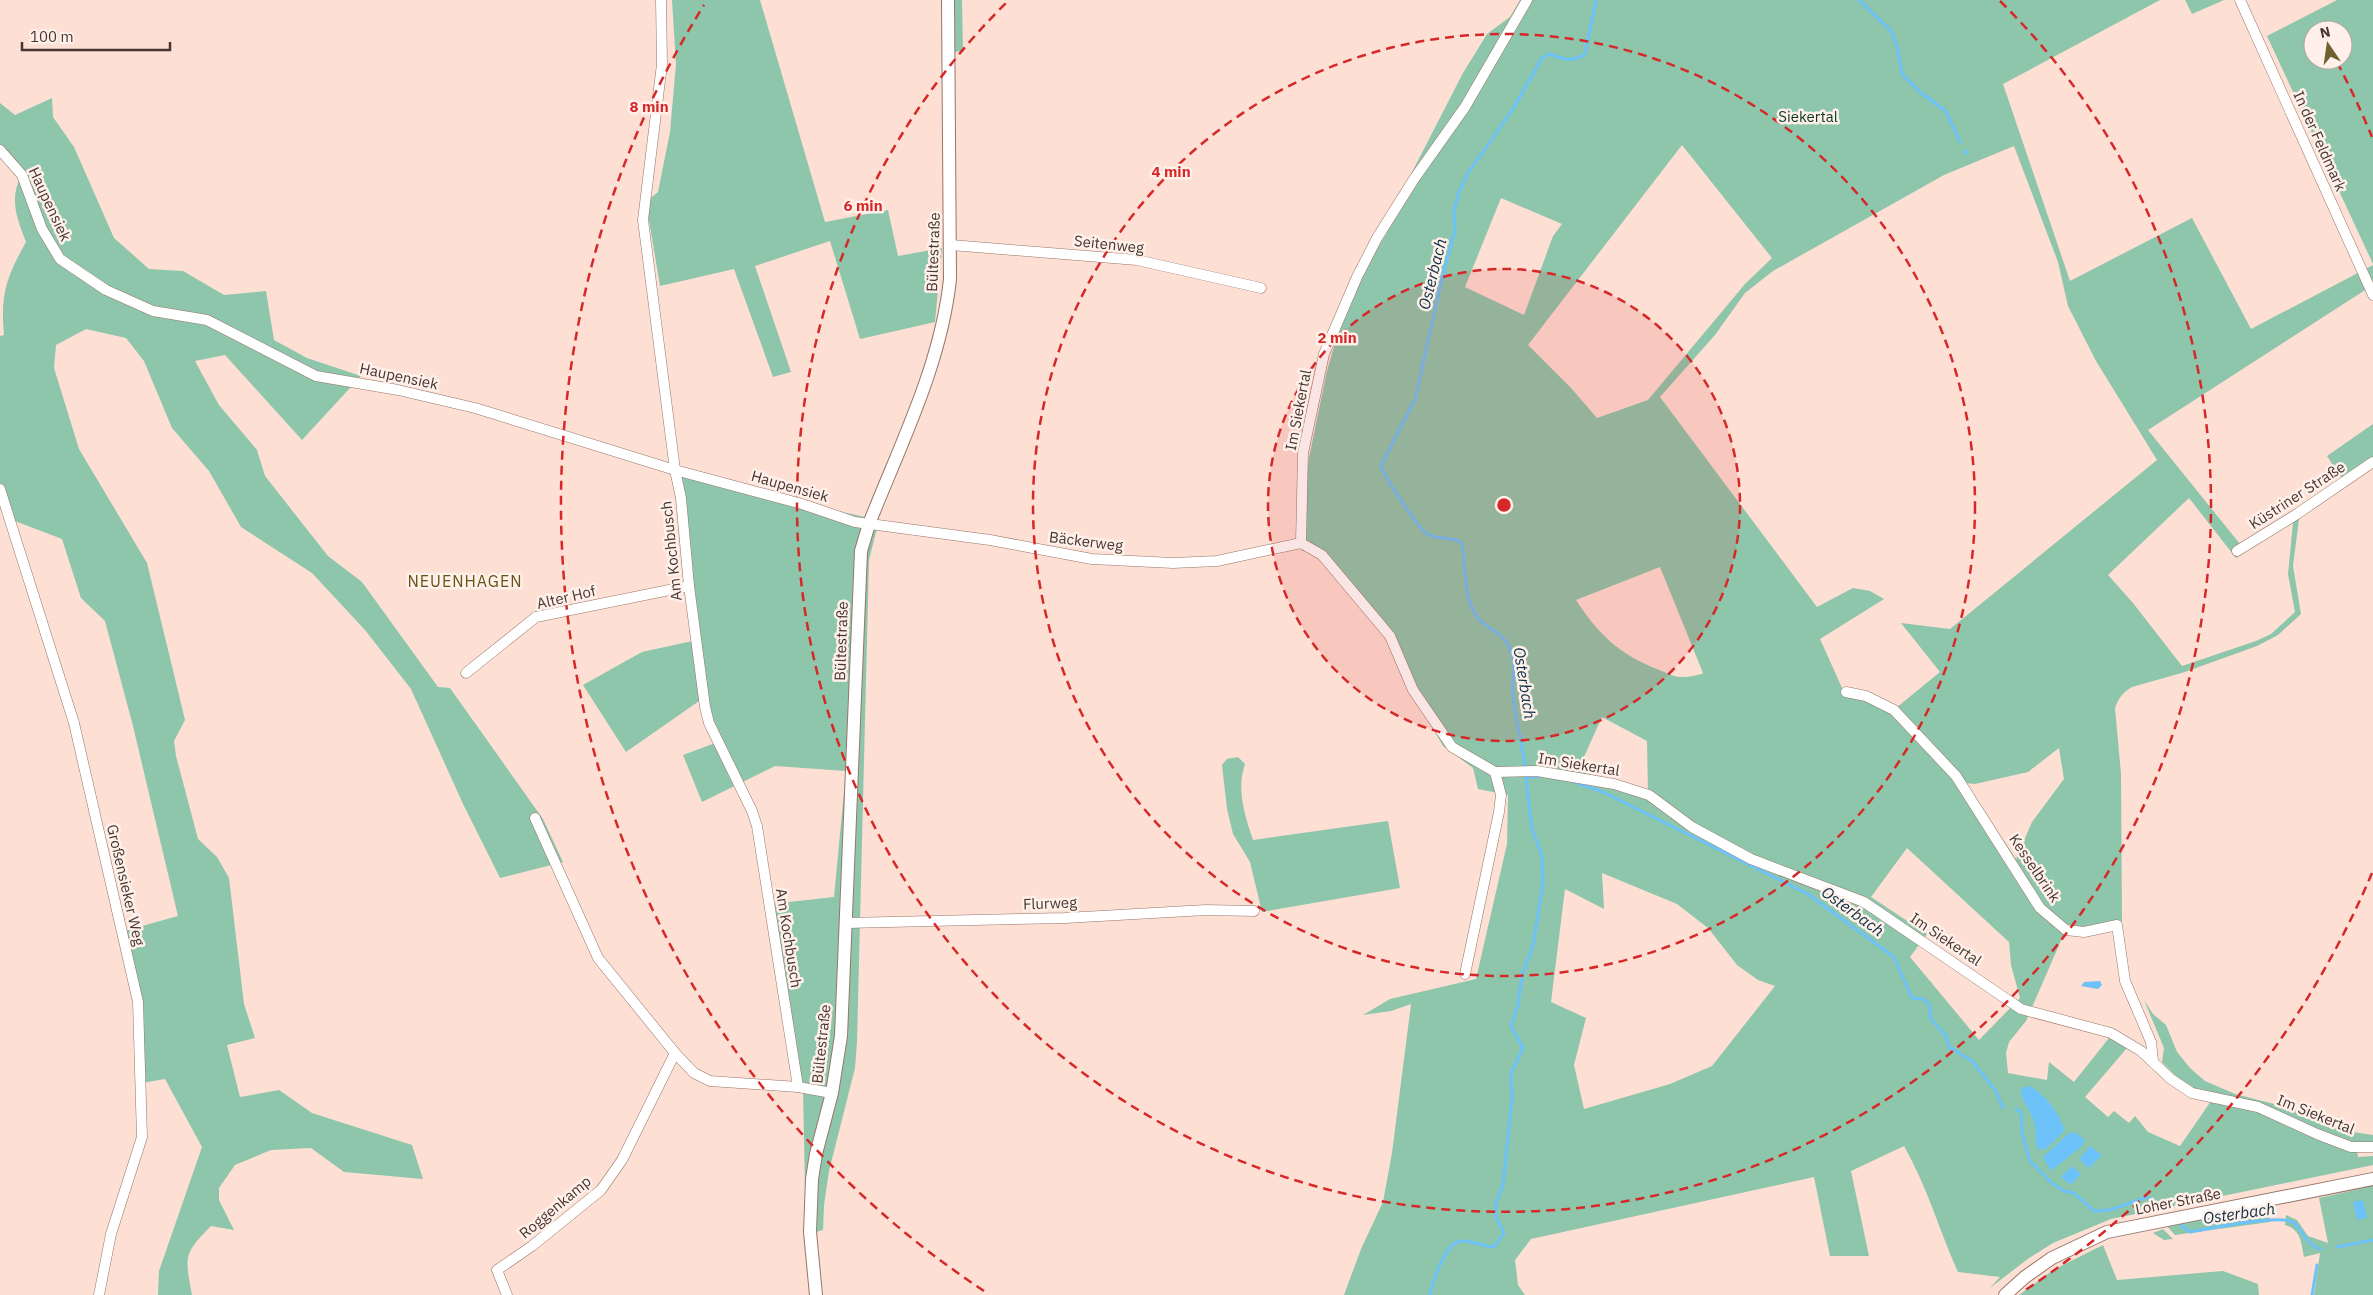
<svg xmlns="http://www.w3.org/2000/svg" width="2373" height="1295" font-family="'IBM Plex Sans',sans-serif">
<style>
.green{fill:#8dc6ab;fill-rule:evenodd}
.water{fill:#6dc2f9}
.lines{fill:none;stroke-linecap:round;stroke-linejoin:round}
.stream{stroke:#6dc2f9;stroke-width:3}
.minor-casing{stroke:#977569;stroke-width:11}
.tertiary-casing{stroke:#977569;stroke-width:14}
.minor{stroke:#fff;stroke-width:10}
.tertiary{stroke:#fff;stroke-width:12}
.ring{fill:none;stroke:#d62828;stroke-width:2.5;stroke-dasharray:9 6}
.labels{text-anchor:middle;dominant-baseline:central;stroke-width:5;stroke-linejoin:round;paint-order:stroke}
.park-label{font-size:15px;fill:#073625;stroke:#fff0ea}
.street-label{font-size:15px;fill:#453631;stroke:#fff0ea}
.water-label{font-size:16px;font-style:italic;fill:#082f45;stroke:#fff0ea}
.neighbourhood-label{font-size:16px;letter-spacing:1px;fill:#655418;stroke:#fff0ea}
.centre{fill:#d62828;stroke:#fff0ea;stroke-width:2.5}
.ring-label{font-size:15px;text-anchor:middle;font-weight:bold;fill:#d62828;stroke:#fff0ea;stroke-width:5;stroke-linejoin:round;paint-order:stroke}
</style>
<rect width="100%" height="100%" fill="#fddfd4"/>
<g class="green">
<path d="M672 0H760L825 222 888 210 898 256 942 248 935 322 860 339 830 241 755 266 791 372 773 377 734 269 660 286 646 202 658 192 670 132 676 64Z"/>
<path d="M944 0H962L963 51 944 53Z"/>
<path d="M1520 0H2160L2003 84 2070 281 2192 218 2251 329 2373 265V285L2148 430 2240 544 2321 493 2324 502 2299 519 2293 566 2301 614 2278 635 2257 646 2185 672 2132 687C2123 692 2118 699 2115 708L2121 774 2122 922 2083 930 2066 929 2026 1021 2009 1042 2006 1053 2008 1073 2047 1080 2049 1062 2074 1082 2109 1038 2127 1048 2085 1097 2108 1117 2114 1111 2129 1123 2135 1116 2148 1132 2180 1146 2211 1101 2177 1077 2162 1062 2164 1048 2144 1000 2153 1014 2166 1025 2177 1052 2190 1068 2205 1081 2235 1094 2302 1111 2340 1130 2373 1135V1142L2356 1143 2358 1157 2373 1156V1165L2111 1219 2053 1243 2029 1258 1990 1288 2000 1277 1958 1272C1939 1230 1927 1186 1904 1146L1851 1171 1869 1256H1830L1814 1177 1531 1239 1515 1260 1518 1285 1525 1295H1344L1361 1249 1383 1202 1392 1153 1411 1004 1391 1011 1363 1015 1390 999 1476 979 1507 844 1508 795 1478 789 1473 768 1443 746 1414 696 1389 634 1313 551H1302L1303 505 1309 458 1327 371 1343 316 1369 261 1387 233H1376L1408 180 1463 73 1487 34 1510 17ZM1682 145 1772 258 1745 284 1648 400 1597 418 1572 389 1528 345ZM2014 146 2058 262 2068 306 2096 361 2157 460 1950 629 1901 623 1940 672 1896 708 1843 690 1820 639 1884 599 1870 591 1853 588 1817 607 1660 397 1715 335 1745 293 1773 271 1944 175ZM1501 198 1562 224 1553 236 1524 315 1465 287ZM2189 498 2236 558 2293 523 2288 574 2295 612 2271 634 2256 641 2182 666 2133 603 2108 575ZM1660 567 1703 673 1702 674C1696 675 1690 677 1683 677 1675 678 1665 672 1657 669 1619 654 1598 634 1576 600ZM1602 717 1647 741 1648 793 1578 770ZM2059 748 2064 779 2032 822 2016 859 1965 783 1975 784 2028 772ZM1907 848 2009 942 2011 965 2020 998 1979 1040 1910 957 1927 934 1871 897ZM1602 873 1677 904 1708 928 1737 965 1758 980 1775 986 1712 1066 1670 1084 1584 1109 1574 1065 1586 1018 1551 1002 1565 889 1604 909Z"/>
<path d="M2185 0H2224L2192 14Z"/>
<path d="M2337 0H2373V264L2267 36ZM2313 30H2343V60H2313Z"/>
<path d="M52 98 53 117 74 147 114 238 149 269 183 271 224 295 266 291 274 340 307 358 361 376 302 440 225 355 195 361 219 405 257 450 265 476 328 556 362 582 438 687 450 688 543 819 563 862 500 878 464 806 411 689 365 630 312 573 241 527 209 471 172 428 144 361 126 338 86 329 56 345 54 368 79 449 147 563 185 720 174 741 176 756 198 839 217 857 229 878 244 1004 255 1038 227 1045 240 1097 279 1090 312 1113 412 1145 423 1179 344 1172 311 1148 271 1150 235 1165 219 1188V1200L234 1230 211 1226C183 1254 185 1257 192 1295H158L159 1271 202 1147 165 1079 142 1083 138 1002 124 931 178 916 133 726 105 621 81 598 62 539 7 518 0 497V336L4 335C0 294 7 276 26 242 17 219 9 199 21 176L0 151V103L15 115Z"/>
<path d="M2373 424V457L2342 479 2327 456Z"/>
<path d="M677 476 879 520 869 560 857 1042 855 1068 829 1171 824 1205 823 1230 806 1235 803 1090 771 904 834 897 846 771 775 766 702 802 683 755 715 743 702 699 626 752 583 685 642 652 697 640Z"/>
<path d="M1238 757 1245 764C1236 790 1245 815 1253 840L1388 821 1400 888 1262 912 1250 862 1233 834 1227 809 1222 765 1227 759Z"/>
<path d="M2373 1186V1295H2314L2320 1253 2304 1257C2301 1242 2301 1230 2285 1225L2286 1215 2297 1220 2308 1236 2328 1243 2319 1198Z"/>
<path d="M2268 1205 2270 1222 2175 1235 2166 1225Z"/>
<path d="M2163 1229 2173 1239 2164 1240 2153 1233Z"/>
<path d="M2103 1245 2117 1280 2223 1271 2258 1284 2259 1295H2019L2053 1270Z"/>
</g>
<g class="water">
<path d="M2100 981 2102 985 2098 989 2081 986 2084 982Z"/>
<path d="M2030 1086C2048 1097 2057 1111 2065 1130L2046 1149H2038C2034 1140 2037 1131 2034 1122 2031 1110 2020 1100 2021 1088Z"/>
<path d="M2075 1132 2085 1140 2082 1146 2051 1171 2043 1157 2069 1133Z"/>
<path d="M2090 1146 2102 1155 2089 1168 2079 1159Z"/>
<path d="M2072 1166 2081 1174 2071 1185 2061 1177Z"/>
<path d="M2363 1200 2367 1218 2357 1220 2353 1202Z"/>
</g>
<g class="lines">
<g class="stream">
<path d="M1859 0 1891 31 1897 46 1902 74 1921 93 1946 111 1960 142"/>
<path d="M1965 151 1967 154"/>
<path d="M1541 776 1526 778C1525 750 1516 725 1513 698 1511 682 1517 664 1510 649 1503 632 1488 630 1478 618 1463 600 1466 565 1462 543 1451 536 1441 540 1429 535 1420 532 1385 477 1381 466L1415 399 1443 274 1455 230 1454 210 1459 192 1468 173 1513 109 1542 58 1550 54C1564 59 1572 63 1585 54L1596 0"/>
<path d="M1571 781 1603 792 1808 894 1894 957 1912 998 1923 999 1929 1004 1931 1019 1946 1036 1949 1047 1972 1061 1995 1090 2003 1108"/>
<path d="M2016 1109 2021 1112 2022 1132 2030 1161 2052 1183 2064 1191 2074 1193 2094 1211 2110 1210 2147 1197 2158 1204"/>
<path d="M2181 1225 2190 1232C2208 1229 2282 1213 2294 1223 2304 1231 2306 1246 2321 1249"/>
<path d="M2337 1247 2373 1240"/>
<path d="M1430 1295C1433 1281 1446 1239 1463 1241 1473 1241 1483 1246 1494 1247L1504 1233 1496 1217V1203L1503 1185 1512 1098 1511 1073 1523 1048 1511 1026 1518 1005 1522 975 1533 946 1543 883 1542 855 1532 829 1526 778"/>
<path d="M2312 1295 2317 1265"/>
</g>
<defs>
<g id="minor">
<path d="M661 0 662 64 643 220 675 470 681 498 689 586 705 707 709 723 752 811 757 826 798 1087"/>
<path d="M2240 0 2373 295"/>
<path d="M0 150 22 175 42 229 60 259 106 290 153 311 207 320 316 376 398 390 475 408 675 470 802 504 855 522 990 540 1092 559 1173 563 1217 561 1301 543"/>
<path d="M951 245 1137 260 1261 288"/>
<path d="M0 489 74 723 138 1002 142 1137 111 1234 99 1295"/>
<path d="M1301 543 1322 555 1390 636 1413 690 1452 747 1495 772 1537 771 1614 784 1649 795 1692 827 1751 859 1864 902 2021 1009 2111 1033 2141 1051 2171 1079 2192 1093 2258 1107 2317 1134 2351 1147H2373"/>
<path d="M1301 543 1303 453 1324 354 1357 277 1377 238 1414 179 1465 107 1527 0"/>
<path d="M2237 551 2297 514 2373 462"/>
<path d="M466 673 536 617 689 586"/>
<path d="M1846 692 1866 696 1894 710 1956 776 2040 908 2066 930 2084 932 2117 925 2125 981 2151 1042 2153 1061"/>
<path d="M535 818 598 958 675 1053 694 1073 710 1081 798 1087 832 1093"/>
<path d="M846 923 1065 918 1206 910 1254 911"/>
<path d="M1465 974 1499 812 1501 795 1495 772"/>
<path d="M507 1295 497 1270 532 1246 601 1190 622 1160 675 1053"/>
</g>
<g id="tertiary">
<path d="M816 1295 810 1232 812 1179 816 1154 832 1093 841 1036 861 551 869 524C900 445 941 365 950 279L948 0"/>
<path d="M2005 1295 2025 1277 2052 1258 2107 1232 2373 1179"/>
</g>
</defs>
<use href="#minor" class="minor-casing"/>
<use href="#tertiary" class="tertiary-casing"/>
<use href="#minor" class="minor"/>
<use href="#tertiary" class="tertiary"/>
</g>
<circle cx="1504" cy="505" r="236" fill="#d62828" fill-opacity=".12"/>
<g class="ring">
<circle cx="1504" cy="505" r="236"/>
<circle cx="1504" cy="505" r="471"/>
<path d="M2000 1A707 707 0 1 1 1008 1"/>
<path d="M2372 873A943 943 0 0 1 2024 1291M984 1291A943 943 0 0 1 704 5M2337 62A943 943 0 0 1 2372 137"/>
</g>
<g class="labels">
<g class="park-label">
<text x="1808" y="116">Siekertal</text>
</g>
<g class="street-label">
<text transform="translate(2320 141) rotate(66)">In der Feldmark</text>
<text transform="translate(50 204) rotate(65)">Haupensiek</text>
<text transform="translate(1109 244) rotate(6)">Seitenweg</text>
<text transform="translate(933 252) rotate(-88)">Bültestraße</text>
<text transform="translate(399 376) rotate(12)">Haupensiek</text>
<text transform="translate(1298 410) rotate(-79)">Im Siekertal</text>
<text transform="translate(790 486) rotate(16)">Haupensiek</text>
<text transform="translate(2297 495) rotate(-33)">Küstriner Straße</text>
<text transform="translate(1086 541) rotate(7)">Bäckerweg</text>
<text transform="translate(671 551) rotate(-96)">Am Kochbusch</text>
<text transform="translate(566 597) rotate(-13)">Alter Hof</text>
<text transform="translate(841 641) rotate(-88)">Bültestraße</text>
<text transform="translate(1579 764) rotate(9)">Im Siekertal</text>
<text transform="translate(2035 868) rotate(56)">Kesselbrink</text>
<text transform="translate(126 885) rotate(77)">Großensieker Weg</text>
<text transform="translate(1050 903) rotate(-2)">Flurweg</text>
<text transform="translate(789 938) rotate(81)">Am Kochbusch</text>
<text transform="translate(1946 939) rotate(34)">Im Siekertal</text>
<text transform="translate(821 1044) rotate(-84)">Bültestraße</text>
<text transform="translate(2316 1114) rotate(22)">Im Siekertal</text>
<text transform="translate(2178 1201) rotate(-11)">Loher Straße</text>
<text transform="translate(555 1207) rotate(-40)">Roggenkamp</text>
</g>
<g class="water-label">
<text transform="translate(1432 274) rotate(-76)">Osterbach</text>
<text transform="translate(1525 683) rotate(81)">Osterbach</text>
<text transform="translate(1853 911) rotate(36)">Osterbach</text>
<text transform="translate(2239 1213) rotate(-8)">Osterbach</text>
</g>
<g class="neighbourhood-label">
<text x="465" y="581">NEUENHAGEN</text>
</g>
</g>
<circle cx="1504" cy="505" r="8" class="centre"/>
<g class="ring-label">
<text x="649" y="112">8 min</text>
<text x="1171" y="177">4 min</text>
<text x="863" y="211">6 min</text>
<text x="1337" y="343">2 min</text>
</g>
<g transform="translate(2328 45) rotate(347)"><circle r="24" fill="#fff0ea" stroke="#b5a6a0"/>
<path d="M0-4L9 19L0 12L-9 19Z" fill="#70612f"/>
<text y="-8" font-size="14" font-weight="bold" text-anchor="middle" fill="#453631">N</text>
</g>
<path d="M22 42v8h148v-8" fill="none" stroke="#453631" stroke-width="2.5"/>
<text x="30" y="42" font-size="15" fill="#453631" stroke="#fff0ea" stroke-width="4" paint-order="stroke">100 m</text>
</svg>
